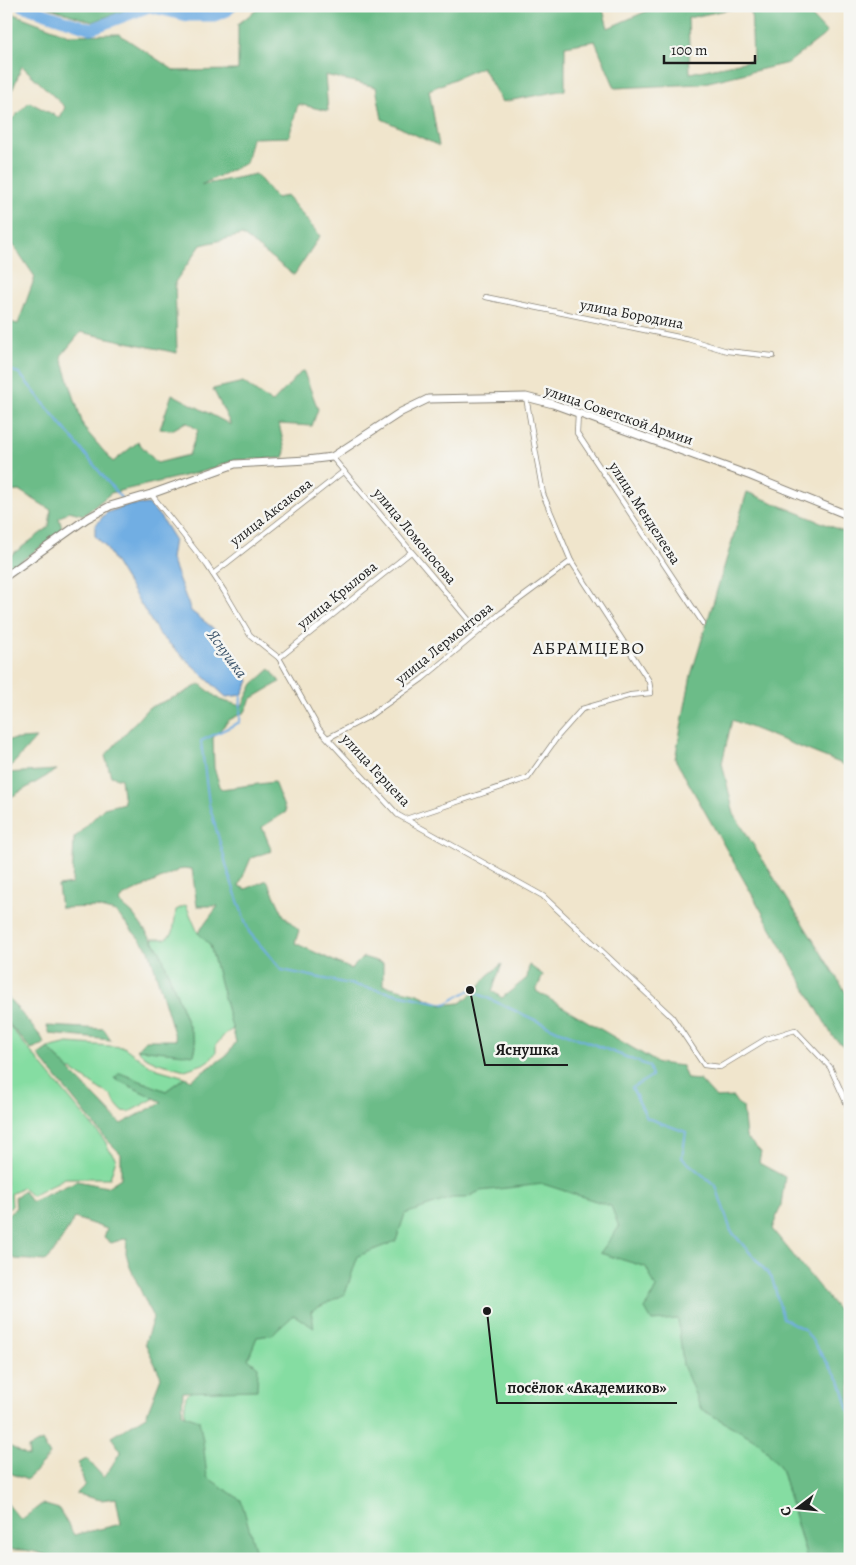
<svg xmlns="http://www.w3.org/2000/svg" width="856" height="1565" font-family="Alegreya,serif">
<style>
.green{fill:#85dda2;stroke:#507c5f}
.forest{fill:#6cbc88;stroke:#446c52}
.water{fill:#71aee3;stroke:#466580}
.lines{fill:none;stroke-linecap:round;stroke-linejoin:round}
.stream{stroke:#71aee3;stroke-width:2}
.river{stroke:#71aee3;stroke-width:11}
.street-casing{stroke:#868074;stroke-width:6}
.secondary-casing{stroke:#868074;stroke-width:9}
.street{stroke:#fff;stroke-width:4.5}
.secondary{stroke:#fff;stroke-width:7}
.labels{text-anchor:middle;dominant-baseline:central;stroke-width:5;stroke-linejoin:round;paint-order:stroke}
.street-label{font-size:15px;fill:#1c1c1c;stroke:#f6f6f2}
.water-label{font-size:16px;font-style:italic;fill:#3e566c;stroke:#f6f6f2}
.quarter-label{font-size:18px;letter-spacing:1px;fill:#1c1c1c;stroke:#f6f6f2}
.leader{fill:none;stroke:#1c1c1c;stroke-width:2}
.callout-dot{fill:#1c1c1c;stroke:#f6f6f2;stroke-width:2}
.callout-label{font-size:16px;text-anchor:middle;font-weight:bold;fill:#1c1c1c;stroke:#f6f6f2;stroke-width:5;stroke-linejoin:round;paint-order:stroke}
</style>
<rect width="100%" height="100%" fill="#f6f6f2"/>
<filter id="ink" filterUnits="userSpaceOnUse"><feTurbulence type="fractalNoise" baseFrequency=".02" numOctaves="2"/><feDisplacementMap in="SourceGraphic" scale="10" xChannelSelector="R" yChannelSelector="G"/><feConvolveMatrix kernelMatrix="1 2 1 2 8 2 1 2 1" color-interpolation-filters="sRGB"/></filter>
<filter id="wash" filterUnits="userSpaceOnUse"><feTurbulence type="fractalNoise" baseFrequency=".0096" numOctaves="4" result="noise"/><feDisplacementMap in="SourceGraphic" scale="20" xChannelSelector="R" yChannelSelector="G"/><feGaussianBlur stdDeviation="1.12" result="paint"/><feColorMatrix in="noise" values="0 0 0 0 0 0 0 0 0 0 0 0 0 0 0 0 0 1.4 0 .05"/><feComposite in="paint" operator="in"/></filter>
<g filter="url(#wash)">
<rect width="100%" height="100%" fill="#f0e5cc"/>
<g class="green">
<path d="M186 905 198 933 210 945 233 1029 225 1034 216 1045V1052L212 1058 203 1064 185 1070 158 1063 145 1057 137 1049 194 1054 196 1045 160 951 152 939H165L173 933 176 910Z"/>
<path d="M6 1022 105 1141 108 1148 116 1159 110 1178H65L32 1196 22 1187 11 1194 12 1206 6 1210Z"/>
<path d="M68 1043 124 1047 144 1062 157 1069 185 1077 166 1091 115 1079 155 1098 129 1112 122 1111 115 1103 112 1096 101 1090 72 1070H69L48 1048Z"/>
<path d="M480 1150 620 1202 781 1468 807 1559H217L182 1436 186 1396 343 1248Z"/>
</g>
<g class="forest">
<path d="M45 6H137L92 22Z"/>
<path d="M285 6H602L608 28 647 11 645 6H745L688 18 690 73 753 60 751 6H802L827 33 788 63 700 84 615 88 595 41 565 46V90L502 102 482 67 429 90 439 146 382 119 376 87 325 75 328 111 298 104 289 137 252 138 246 163 201 185 256 174 276 198 287 196 320 236 294 275 242 235 201 245 175 282 177 353 81 332 61 356 84 428 113 462 138 442 157 463 189 455 198 430 186 422 172 430 160 429 172 394 231 425 213 389 243 382 272 403 303 370 318 409 312 426 279 424 285 450 284 458 235 460 205 471 111 493 84 515 69 511 59 518 63 532 6 571V559L49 527 51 510 20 491 6 492V321L18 324 35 277 6 234V125L29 102 60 118 65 107 22 66 10 96 6 99V11L69 35 119 34 175 71 238 70V24L259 8 287 9Z"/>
<path d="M747 492 850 534V767L732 720 722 763 734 814 850 999V1052L833 1037 675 759 691 675Z"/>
<path d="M270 669 280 682 251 699 245 712 229 720 213 738 214 768 221 789 274 782 286 812 262 827 272 851 251 858 239 886 246 889 267 880 284 916 299 930 295 943 351 969 363 957 383 963V985L418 994 442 1005 460 1003 476 991 487 976 502 964 492 991 502 998 527 978 529 965 543 975 536 991 658 1063 682 1066 687 1079 700 1080 716 1098 733 1097 737 1103 743 1107 746 1137 761 1152 759 1163 785 1177 781 1205 772 1229 841 1314 850 1309V1559H807L781 1468 759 1442 701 1409 683 1365 678 1319 652 1321 645 1309 656 1288 646 1267 600 1253 619 1227 611 1206 543 1184 480 1191 466 1198H452L405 1214 396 1241 358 1256 345 1294 311 1311 314 1328 294 1315 272 1335 257 1337 248 1359 258 1367 257 1390 183 1392 182 1414 199 1420 203 1441 207 1477 241 1500 258 1559H55C39 1551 24 1549 6 1550V1502L21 1520 42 1504 59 1509 74 1535 121 1524 116 1498 101 1500 76 1494 85 1485 78 1463 87 1459 104 1478 121 1451 111 1437 146 1416 161 1377 145 1343 153 1318 130 1267 126 1253 127 1238 111 1243 104 1237 107 1229 75 1218 53 1253 45 1261 15 1259 6 1252V1215L16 1208 15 1197 24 1191 31 1202 77 1181 107 1187 121 1178V1154L106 1139 38 1055 48 1048 121 1124 162 1102 114 1078 120 1073 166 1091 185 1077 191 1080 227 1055 236 1042 210 945 198 933 218 906H197L192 869 183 868 124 896 119 902 133 914 160 951 196 1045 194 1055 137 1049 145 1040H176L149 950 116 912 96 907 61 908 58 886 72 884 74 838 104 808 124 803 121 779 111 776 105 756 148 708 182 694 200 684 220 700 242 706 253 684Z"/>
<path d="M36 738 6 772V740Z"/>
<path d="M57 770 6 800V773Z"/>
<path d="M6 995 42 1038 44 1044 31 1049 6 1021Z"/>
<path d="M47 1026 104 1029 111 1040 50 1034Z"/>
<path d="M42 1441 50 1455 27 1480 10 1473 6 1498V1444L29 1457 28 1448Z"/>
</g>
<path class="water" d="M149 504 161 518 174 539 171 559 191 611 213 628 236 655 249 681 242 695 226 697 159 634 105 546 95 536V526L106 513 128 505Z"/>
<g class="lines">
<g class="stream">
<path d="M6 369 19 373 121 498"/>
<path d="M241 693 240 722 201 741 209 804 230 878 249 932 282 970 445 1004 470 990 557 1030 649 1066 652 1076 632 1088 647 1118 686 1132 682 1158 716 1186 731 1231 772 1278 783 1318 805 1330 841 1383 850 1414"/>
</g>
<path class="river" d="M22 6 91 29 149 7 187 16H214L227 11 232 6"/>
</g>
</g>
<g filter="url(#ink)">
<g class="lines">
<defs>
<g id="street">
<path d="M485 297 688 339 727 351 773 356"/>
<path d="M578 413 577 433 703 623"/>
<path d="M332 457 478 631"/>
<path d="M151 494 207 565 224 591 250 635 279 658 319 729 398 815 543 896 672 1017 704 1065 720 1067 766 1039 795 1030 830 1067 850 1111"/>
<path d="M213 574 344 471"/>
<path d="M279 658 411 552"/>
<path d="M328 738 368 717 422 679 501 613 571 561"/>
<path d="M406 819 528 778 558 736 582 709 631 695 651 693 649 681 571 561 543 494 526 397"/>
</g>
<path id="secondary" d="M6 576 86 519 110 506 151 494 235 464 307 460 332 457 401 412 428 399 526 397 553 404 751 476 850 516"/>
</defs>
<use href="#street" class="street-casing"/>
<use href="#secondary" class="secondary-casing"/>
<use href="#street" class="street"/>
<use href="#secondary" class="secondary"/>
</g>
</g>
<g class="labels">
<g class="street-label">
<text transform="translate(632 314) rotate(11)">улица Бородина</text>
<text transform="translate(619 415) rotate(19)">улица Советской Армии</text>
<text transform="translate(271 512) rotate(-38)">улица Аксакова</text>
<text transform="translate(645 513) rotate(57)">улица Менделеева</text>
<text transform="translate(415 536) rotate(50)">улица Ломоносова</text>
<text transform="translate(337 595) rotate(-39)">улица Крылова</text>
<text transform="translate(444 643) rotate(-39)">улица Лермонтова</text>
<text transform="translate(376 770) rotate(47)">улица Герцена</text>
</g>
<g class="water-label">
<text transform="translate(227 654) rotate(54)">Яснушка</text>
</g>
<g class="quarter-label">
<text x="589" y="648">АБРАМЦЕВО</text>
</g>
</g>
<path class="leader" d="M470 990L485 1065H568M487 1311L497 1403H677"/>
<g class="callout-dot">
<circle cx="470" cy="990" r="5"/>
<circle cx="487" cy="1311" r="5"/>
</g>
<g class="callout-label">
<text x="527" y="1055">Яснушка</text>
<text x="587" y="1393">посёлок «Академиков»</text>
</g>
<rect width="856" height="1565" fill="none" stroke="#f6f6f2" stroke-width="25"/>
<g transform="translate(798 1508) rotate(254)" stroke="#f6f6f2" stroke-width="4" paint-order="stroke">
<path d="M0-4L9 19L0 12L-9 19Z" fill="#1c1c1c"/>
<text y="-8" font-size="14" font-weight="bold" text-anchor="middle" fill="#1c1c1c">С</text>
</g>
<path d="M664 55v8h91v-8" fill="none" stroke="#1c1c1c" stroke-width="2.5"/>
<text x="671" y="55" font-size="15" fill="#1c1c1c" stroke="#f6f6f2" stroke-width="4" paint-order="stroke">100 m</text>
</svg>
